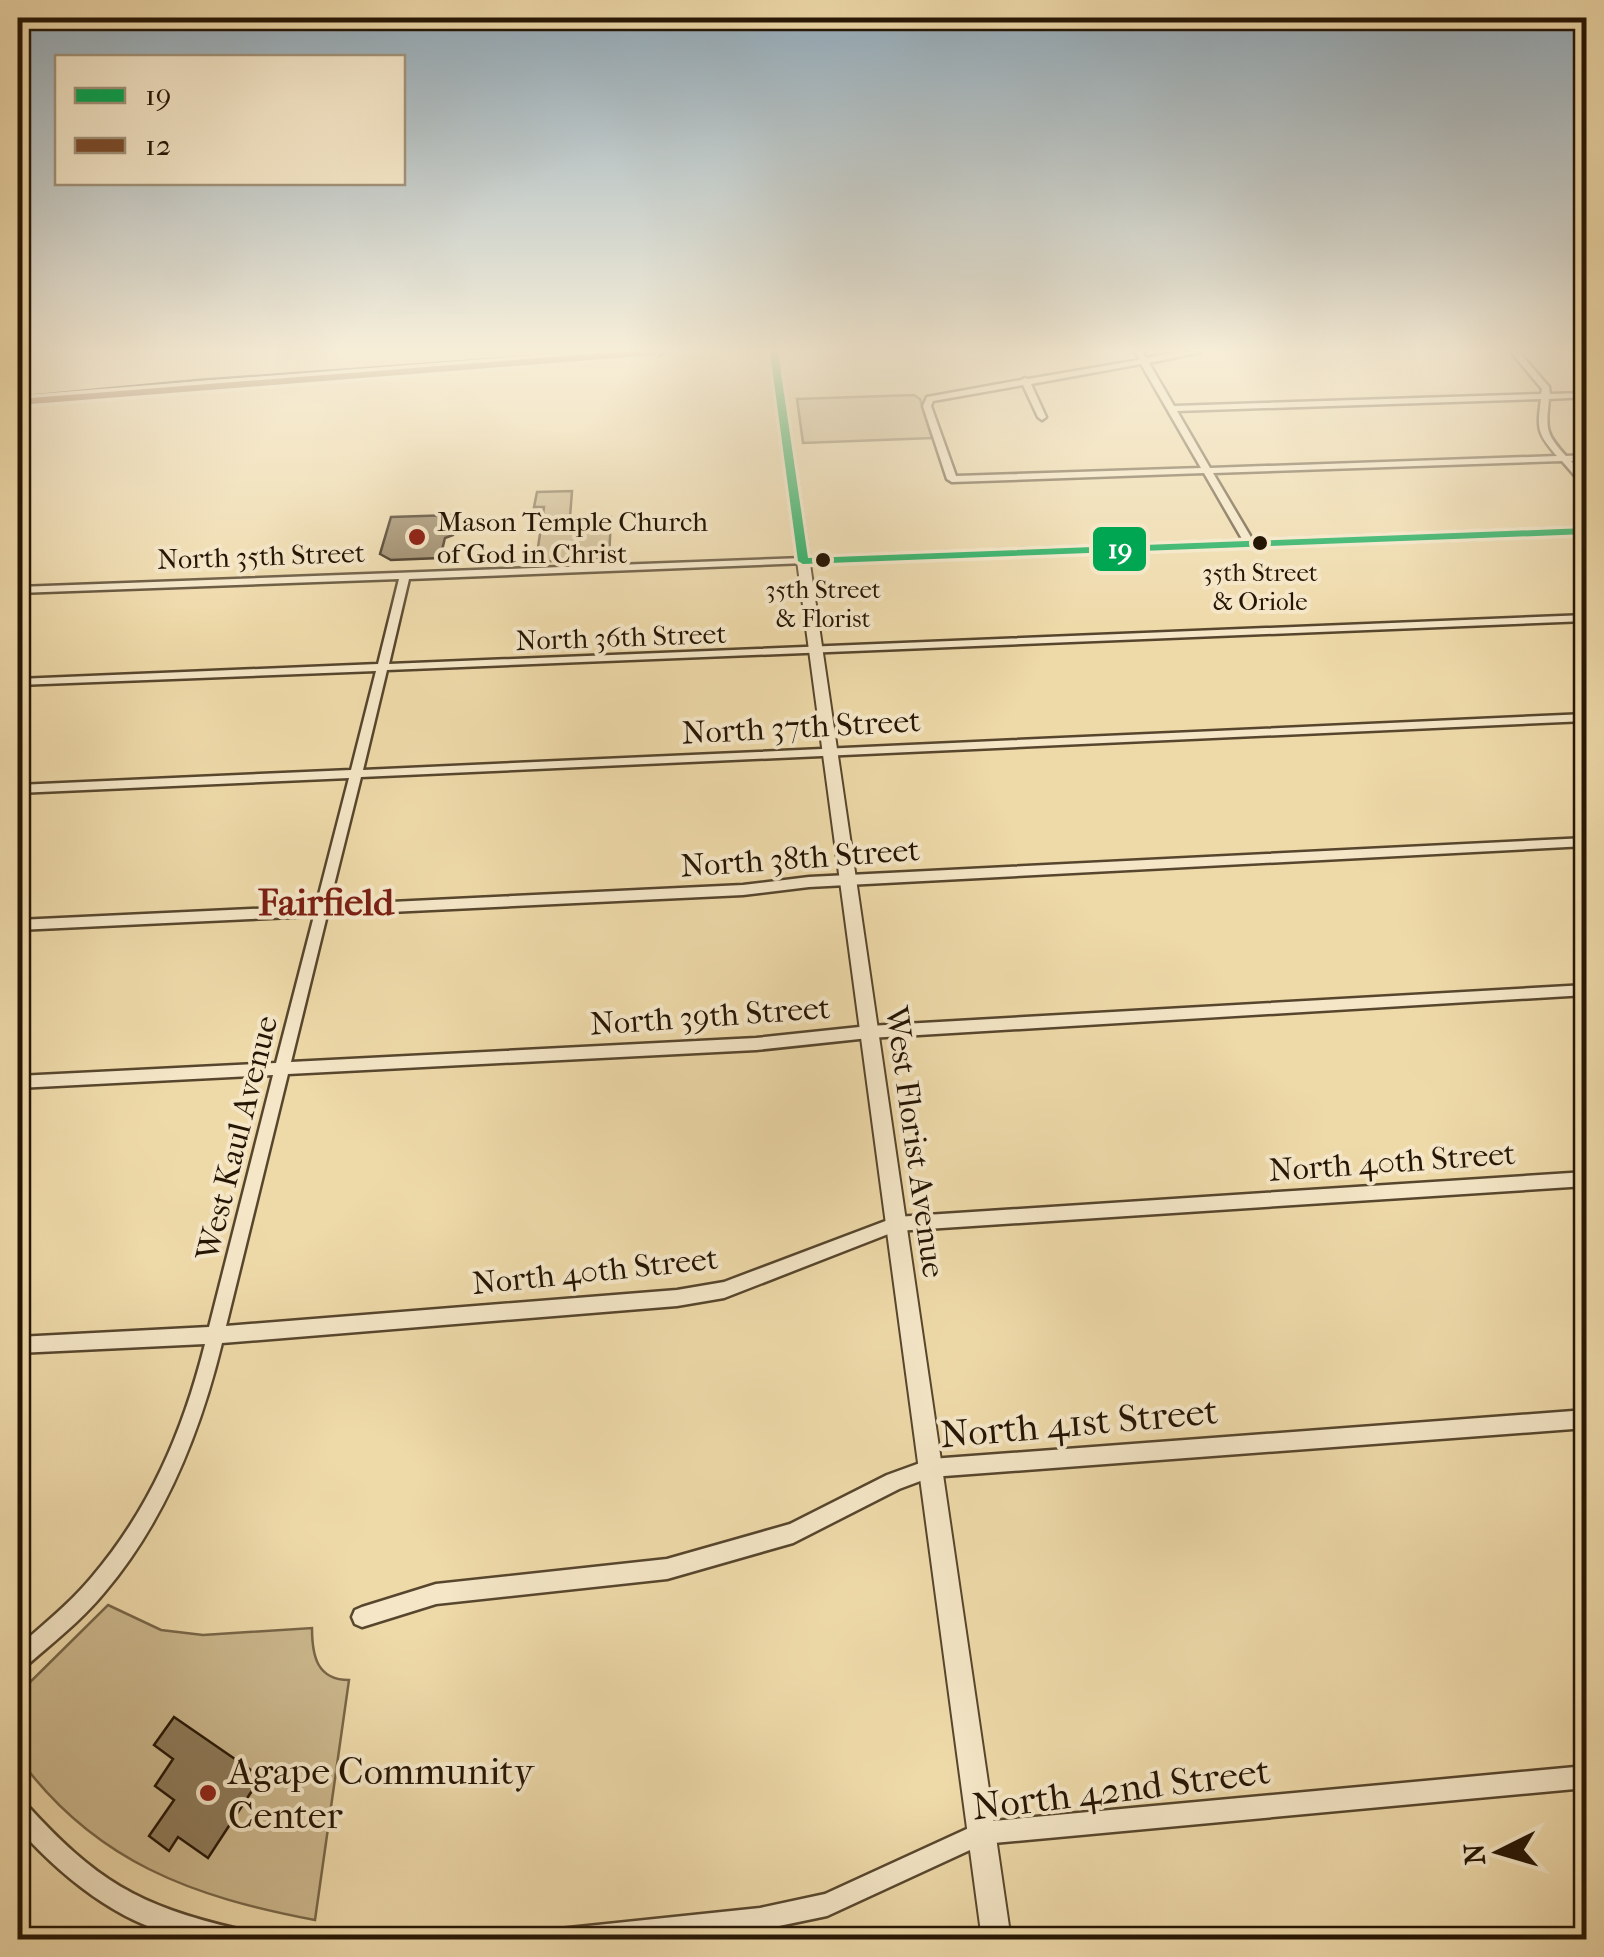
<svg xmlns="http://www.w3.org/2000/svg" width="1604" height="1957" font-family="'IM FELL French Canon',serif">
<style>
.green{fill:#ccb88d;stroke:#786648;stroke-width:2.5}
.building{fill:#8e7b5a;stroke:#251504;stroke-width:2.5}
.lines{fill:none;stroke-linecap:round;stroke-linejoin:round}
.minor-casing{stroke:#57462d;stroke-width:5}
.tertiary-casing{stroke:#57462d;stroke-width:4}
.secondary-casing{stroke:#251504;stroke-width:5}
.minor{fill:#f4e6c7;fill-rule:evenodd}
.tertiary{fill:#f4e6c7;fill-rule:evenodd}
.secondary{fill:#f4e6c7;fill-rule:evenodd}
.bus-1-casing{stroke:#f4e6c7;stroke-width:7}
.bus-2-casing{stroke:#f4e6c7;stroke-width:7}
.bus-1{fill:#00a651;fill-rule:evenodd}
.bus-2{fill:#7a4b2a;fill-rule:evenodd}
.poi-dot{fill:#8f2418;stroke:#f4e6c7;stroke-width:4}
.bus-dot{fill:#251504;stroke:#f4e6c7;stroke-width:4}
.labels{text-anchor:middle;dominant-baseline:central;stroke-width:8;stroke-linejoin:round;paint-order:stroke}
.far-bus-label{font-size:25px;fill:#251504;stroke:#f4e6c7}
.far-poi-label{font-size:28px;fill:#251504;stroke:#f4e6c7;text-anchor:start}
.far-street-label{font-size:28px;fill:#251504;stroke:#f4e6c7}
.street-label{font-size:32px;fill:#251504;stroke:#f4e6c7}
.quarter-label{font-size:38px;font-weight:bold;fill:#7a1f14;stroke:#f4e6c7}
.near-street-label{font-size:38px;fill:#251504;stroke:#f4e6c7}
.near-poi-label{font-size:38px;fill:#251504;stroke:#f4e6c7;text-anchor:start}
.line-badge{stroke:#f4e6c7;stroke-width:4}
.badge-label{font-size:28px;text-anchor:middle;font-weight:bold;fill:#fff}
</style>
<rect width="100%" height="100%" fill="#eed9a9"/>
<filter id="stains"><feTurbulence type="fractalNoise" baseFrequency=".002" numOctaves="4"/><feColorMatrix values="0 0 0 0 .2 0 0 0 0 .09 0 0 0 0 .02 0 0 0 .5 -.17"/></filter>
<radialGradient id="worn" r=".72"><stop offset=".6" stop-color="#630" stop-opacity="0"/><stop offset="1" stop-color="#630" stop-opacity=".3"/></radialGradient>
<g class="green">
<path d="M914 395 920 399 932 438 803 443 797 399Z"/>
<path d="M572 491 570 517H611L609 559 527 562 528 557 537 554 544 507H534L537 492Z"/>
<path d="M108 1605 161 1630 203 1635 312 1628C312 1656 317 1680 349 1680L315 1920C193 1897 94 1862 18 1757V1694Z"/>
</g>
<g class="building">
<path d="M452 515 451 520H456L453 535 445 538 440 558 391 560 380 554 391 517Z"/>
<path d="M174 1717 261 1777 208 1858 178 1837 169 1851 149 1836 174 1800 155 1786 173 1759 154 1745Z"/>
</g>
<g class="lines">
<defs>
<g id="minor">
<path d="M1136 352H1142L1146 358 1181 352H1200L1149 363 1174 406 1541 394 1542 389 1511 352H1519L1549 387 1550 394 1586 393V397L1549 399C1546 429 1545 433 1566 456L1586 455V461H1571L1586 478V486L1583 485 1562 461 1213 473 1255 544 1250 547 1245 544 1204 473 952 482 947 479 923 406 927 397 1021 380 1025 378 1028 379 1139 360ZM1141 364 1201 468 956 476 931 406 933 401 1023 385 1038 417 1042 420 1046 417 1031 384ZM1541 399C1537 429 1537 433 1557 456L1210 468 1177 411Z"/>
<path d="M803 558 806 559V563L409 579 389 664 1586 615V621L387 670 363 770 1586 714V721L361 777 329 905 743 885 809 877 1586 838V846L809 887 743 895 327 915 291 1062 756 1038 869 1026 1586 985V995L869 1038 756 1050 288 1074 226 1326 677 1290 724 1282 896 1217 1586 1172V1186L896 1231 724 1298 677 1306 222 1343C200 1433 165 1521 104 1593 81 1621 52 1643 25 1667L18 1670V1647C43 1625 69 1604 91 1578 150 1509 183 1431 205 1344L18 1353V1337L209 1327 273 1075 18 1088V1076L276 1063 314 916 18 930V920L316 906 349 778 18 793V785L351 770 376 671 18 685V679L378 664 399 579 18 593V587Z"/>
<path d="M1586 1410V1428L931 1477 899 1489 793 1543 667 1579 436 1604 362 1627 355 1624 352 1617 355 1610 362 1607 436 1584 667 1559 790 1524 887 1475 931 1459Z"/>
<path d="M1586 1766V1788L983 1844 827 1916 760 1930 673 1940H548L551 1932 559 1929 760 1908 825 1894 982 1822Z"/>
<path d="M18 1801 26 1804C95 1880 138 1906 238 1929L246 1932 249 1940C229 1940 206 1943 186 1938 119 1924 62 1877 18 1828Z"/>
</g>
<path id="tertiary" d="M769 352H779L809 557 1586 527V535L810 564 1011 1940H982Z"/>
<path id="secondary" d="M607 352H663L658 355 200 389 18 405V398L200 381Z"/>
</defs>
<use href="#minor" class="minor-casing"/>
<use href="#tertiary" class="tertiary-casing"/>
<use href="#secondary" class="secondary-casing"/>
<use href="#minor" class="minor"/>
<use href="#tertiary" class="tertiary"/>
<use href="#secondary" class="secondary"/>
<defs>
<path id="bus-1" d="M770 352H778L808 558 1586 528V534L803 564 798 561Z"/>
<path id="bus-2" d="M618 352H658L654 355 18 405V399Z"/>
</defs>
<use href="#bus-1" class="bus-1-casing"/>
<use href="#bus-2" class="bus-2-casing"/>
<use href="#bus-1" class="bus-1"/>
<use href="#bus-2" class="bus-2"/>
</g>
<linearGradient id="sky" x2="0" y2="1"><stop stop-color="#8fa8b8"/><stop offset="0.56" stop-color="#f7eed8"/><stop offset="1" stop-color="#f7eed8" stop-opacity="0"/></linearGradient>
<rect width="1604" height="626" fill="url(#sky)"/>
<g class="poi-dot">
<circle cx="417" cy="537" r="10"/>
<circle cx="208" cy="1793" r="10"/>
</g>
<g class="bus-dot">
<circle cx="1260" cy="543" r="9"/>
<circle cx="823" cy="560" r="9"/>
</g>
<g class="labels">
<g class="far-bus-label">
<text x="1260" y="572">35th Street<tspan x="1260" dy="29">&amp; Oriole</tspan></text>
<text x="823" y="589">35th Street<tspan x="823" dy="29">&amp; Florist</tspan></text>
</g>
<g class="far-poi-label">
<text x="437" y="521">Mason Temple Church<tspan x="437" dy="32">of God in Christ</tspan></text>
</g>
<g class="far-street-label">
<text transform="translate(261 556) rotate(-2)">North 35th Street</text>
<text transform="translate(621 637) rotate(-2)">North 36th Street</text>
</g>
<g class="street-label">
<text transform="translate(801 727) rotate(-3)">North 37th Street</text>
<text transform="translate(800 858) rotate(-4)">North 38th Street</text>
<text transform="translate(710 1016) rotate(-4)">North 39th Street</text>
<text transform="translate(237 1138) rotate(-76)">West Kaul Avenue</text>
<text transform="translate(915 1142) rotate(82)">West Florist Avenue</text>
<text transform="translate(1392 1162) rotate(-4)">North 40th Street</text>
<text transform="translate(595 1271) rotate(-6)">North 40th Street</text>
</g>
<g class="quarter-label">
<text x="326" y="902">Fairfield</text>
</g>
<g class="near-street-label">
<text transform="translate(1079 1423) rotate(-5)">North 41st Street</text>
<text transform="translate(1121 1789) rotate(-7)">North 42nd Street</text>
</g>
<g class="near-poi-label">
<text x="228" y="1771">Agape Community<tspan x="228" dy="44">Center</tspan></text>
</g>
</g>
<rect class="line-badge" x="1091" y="525" width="57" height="48" rx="10" fill="#00a651"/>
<g class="badge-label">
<text x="1120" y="558">19</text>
</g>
<rect width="1604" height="1957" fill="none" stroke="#eed9a9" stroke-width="60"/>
<rect x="20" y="20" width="1564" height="1917" fill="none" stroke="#251504" stroke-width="5"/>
<rect x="30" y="30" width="1544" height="1897" fill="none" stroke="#251504" stroke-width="2.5"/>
<rect x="55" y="55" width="350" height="130" fill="#f4e6c7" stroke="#a19279" stroke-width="2.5"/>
<rect x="75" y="88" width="50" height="15" fill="#00a651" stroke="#a19279" stroke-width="2.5"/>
<text x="145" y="105" font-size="30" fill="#251504">19</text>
<rect x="75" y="138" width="50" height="15" fill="#7a4b2a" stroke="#a19279" stroke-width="2.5"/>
<text x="145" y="155" font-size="30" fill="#251504">12</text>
<g transform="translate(1499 1852) rotate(265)" stroke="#f4e6c7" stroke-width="8" paint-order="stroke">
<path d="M0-8L18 38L0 25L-18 38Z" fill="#251504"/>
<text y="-15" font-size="28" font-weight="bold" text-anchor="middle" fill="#251504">N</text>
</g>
<rect width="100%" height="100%" filter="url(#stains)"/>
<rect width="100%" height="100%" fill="url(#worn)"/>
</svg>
